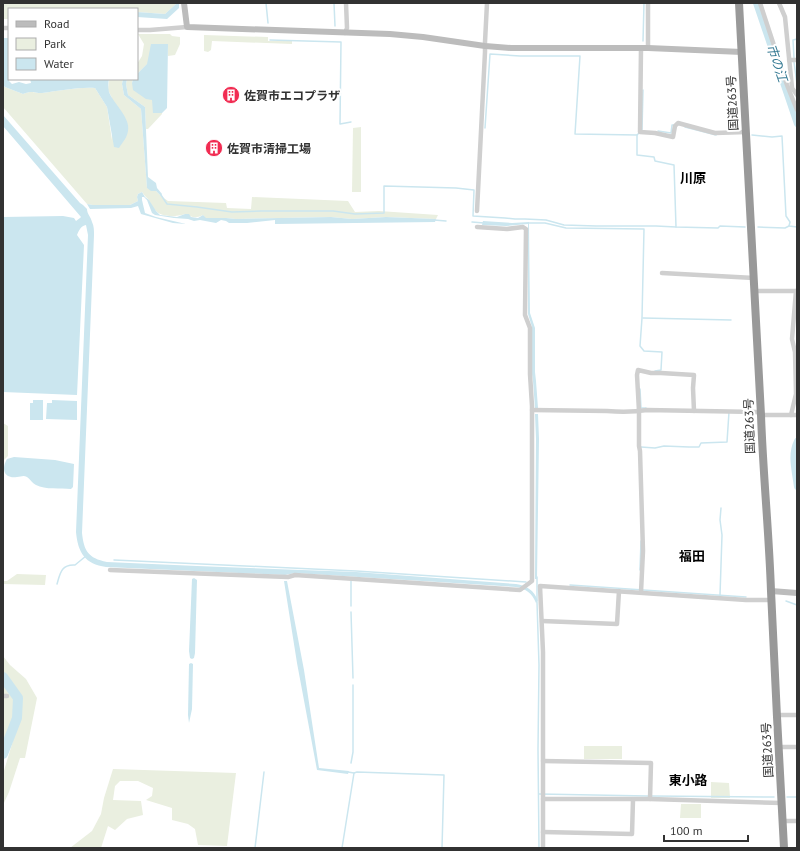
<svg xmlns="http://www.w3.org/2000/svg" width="800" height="851" font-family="'PT Sans','Noto Sans JP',sans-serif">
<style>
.green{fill:#eaefe0}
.water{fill:#cbe6ef}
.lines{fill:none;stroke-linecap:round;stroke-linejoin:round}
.stream{stroke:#cbe6ef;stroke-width:1.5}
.canal{stroke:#cbe6ef;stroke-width:6}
.river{stroke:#cbe6ef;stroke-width:10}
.street{stroke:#cfcfcf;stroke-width:4.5}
.secondary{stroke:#bcbcbc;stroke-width:6}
.highway{stroke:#999;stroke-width:8}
.labels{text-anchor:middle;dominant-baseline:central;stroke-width:4;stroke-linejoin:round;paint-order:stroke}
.poi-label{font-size:12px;font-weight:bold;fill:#323232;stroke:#fff;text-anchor:start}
.street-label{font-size:12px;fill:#323232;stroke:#fff}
.water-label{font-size:13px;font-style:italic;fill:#377b94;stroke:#fff}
.neighbourhood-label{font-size:13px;font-weight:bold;fill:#000;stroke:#fff}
</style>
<rect width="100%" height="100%" fill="#fff"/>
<g class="green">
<path d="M3 3H176V4L165 14 137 12V9H9V19H3Z"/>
<path d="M138 34H170L172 36 180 37V44L175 55 168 56V44L137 74V64L142 56 144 44Z"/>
<path d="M204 35 268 37V41H292V44L212 41 211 50 208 52 204 51Z"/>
<path d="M109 79H123L122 84 124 95 141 109 147 188 156 191 161 196 168 201 226 203 227 208 251 209 252 197 348 201 355 212 379 211 438 215 436 219 386 217 352 219 331 217 236 219 226 218H205L203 215C195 219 192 217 185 214 176 217 162 218 155 210 152 207 151 203 148 199 146 197 144 195 142 192L138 194 137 197 138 201 130 205H93L87 204 3 107V85L5 87 23 94C33 90 33 93 42 93 60 91 77 87 95 88L107 107 112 140V98L108 90Z"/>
<path d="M127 79H133L132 83 153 100V113H162V114L148 129H146L145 107 128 95 126 84Z"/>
<path d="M361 127V192H352L353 128Z"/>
<path d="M3 423 8 426V456L4 460 3 466Z"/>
<path d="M17 574 46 575 45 585 3 584V581H7Z"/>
<path d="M3 656 10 665 26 679 37 698 25 758H20L9 792 3 805V774L21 714V699L14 686 3 674Z"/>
<path d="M3 684C8 689 13 695 15 702 18 715 7 739 3 751Z"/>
<rect x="584" y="746" width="38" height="13"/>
<path d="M113 769 236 773 227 846 198 845 195 829 188 824 172 820V808L146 800 152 796 153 788 138 781H120L115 786 113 800 141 801 143 815 127 819 115 830 108 826 101 848H70L92 831 101 814 104 798Z"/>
<path d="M711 782 729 783 730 798H711Z"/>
<path d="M681 804H701V818H680Z"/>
</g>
<g class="water">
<path d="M176 3H179V8L167 19 137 17V12L165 14 176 4Z"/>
<path d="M3 38H9V81L12 84 19 82 26 84 31 83 30 79H51V80L67 79H109C108 83 108 88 109 92 113 103 131 118 128 131 127 138 122 143 119 148L114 147 107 107 95 88C77 87 60 91 42 93 33 93 33 90 23 94L5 87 3 85Z"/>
<path d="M151 44H168L167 108 162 113H153L152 100 146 99 133 90 132 83 133 79H137V74L147 64Z"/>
<path d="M123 79H127L126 84 128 95 145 107 148 177 156 183 157 188 162 194 161 196 156 191H151L147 188 141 109 124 95 122 84Z"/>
<path d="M3 115 80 203 83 205 87 209C87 214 91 217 92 222 94 226 94 230 94 235L82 533C84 551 88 558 107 562L197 566 356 572 516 584C527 586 534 590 538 601L536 603C532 593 526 589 516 587L295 573 285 575 106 567C85 564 78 553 76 532L88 235 86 225C81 226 79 230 77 235L84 245 77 395 3 392V217L63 216 74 218 76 221 80 218 81 217 3 126Z"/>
<path d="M142 192 145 197 149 200 156 211 160 215 177 217 185 214H189L191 217 198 218 203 215 206 218H226L236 219 331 217 352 219 386 217 436 219 435 222 275 224V220L247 223H229L226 221 221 220 216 223 200 220 194 221 188 219 174 218 155 215 152 213 147 200 144 197H142V200L145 213 156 217 186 224 173 223 141 214 138 206 131 208 90 209 87 204 93 205H130L138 201 137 197 138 194Z"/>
<path d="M483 221 512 223 529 222 530 313 535 328V372L536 381 538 408H535L533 381 532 374V327L528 314V224L506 226 482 225Z"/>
<path d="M33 400H43V420H30V403H33Z"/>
<path d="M52 400 77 401V420L46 419 47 403H52Z"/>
<path d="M535 414H538L539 439 537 579H535L536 439Z"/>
<path d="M14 457 55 460 74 464 73 487 71 489C61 488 45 490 36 485 32 483 30 479 27 477 23 475 21 477 17 477 4 479 1 469 7 459Z"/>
<path d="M194 578 197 580 195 653 194 658 192 659 190 658 189 651 192 579Z"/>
<path d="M284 581H287L304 670 319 768 349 771 348 774 317 770 297 663Z"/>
<path d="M191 663 193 664 192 709 189 723 188 715 189 664Z"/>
</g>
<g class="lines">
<g class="stream">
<path d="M266 3 268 23"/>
<path d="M334 3 335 26"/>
<path d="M270 40 341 42 340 124 351 122"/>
<path d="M643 41 644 3"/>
<path d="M794 58 793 40 797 39"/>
<path d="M794 62 797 84"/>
<path d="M685 127 716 135"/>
<path d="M485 128 490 54 520 56H580L575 134 637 135 639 133"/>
<path d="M642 130 643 90"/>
<path d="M658 131 671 133 672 125H675"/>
<path d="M637 135V155L654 157 655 161 674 165 676 227"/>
<path d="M752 135 772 137 782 136 786 216 790 222 789 226 797 227"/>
<path d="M161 195 167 204 197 207 232 212 261 211H333L355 214 384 213V186L456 188 474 190 473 216 505 218 515 219H525L546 220 564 225 596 226H656L676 227 718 228 720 226 745 227"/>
<path d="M434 220 446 221"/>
<path d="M472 222 484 223"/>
<path d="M529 223H545L566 228 644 229 642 318 640 346 644 351 662 352 661 370 655 371"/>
<path d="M758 227 785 228 789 226"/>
<path d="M643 318 731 320"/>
<path d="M640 389 641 408H646"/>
<path d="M641 447 655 448 664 446 689 447H699L701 443 727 442 729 412"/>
<path d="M114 560 356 571 526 582"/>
<path d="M640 570 641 541"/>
<path d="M537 577V600"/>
<path d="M351 581V606"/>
<path d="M57 584C60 574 61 564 75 565L86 556"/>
<path d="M570 585 746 597"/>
<path d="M720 595 722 535 720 520 721 508"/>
<path d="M786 601 797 605"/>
<path d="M537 602 539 665 538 749 539 848"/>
<path d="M351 612 353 678"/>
<path d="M351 763 353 752V685"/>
<path d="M354 773 357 772 444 775 442 848"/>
<path d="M539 794 648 796"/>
<path d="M652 796 774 797"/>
<path d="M787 797H797"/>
<path d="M255 848 264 772"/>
<path d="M342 848 354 773 348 772"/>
</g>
<g class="canal">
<path d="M756 3 797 124"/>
<path d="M797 441C790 455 795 471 797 487"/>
</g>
<path class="river" d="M3 677 18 698 17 718 3 754"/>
<g class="street">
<path d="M760 3 787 85 797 110"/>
<path d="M779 3 785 17 792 88 797 95"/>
<path d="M3 28H9"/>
<path d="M137 30H150L187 27"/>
<path d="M345 33 347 28 346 3"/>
<path d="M641 48 640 132 655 133 673 137 675 126 678 123 715 133 746 132"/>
<path d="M648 48V3"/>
<path d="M789 60H797"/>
<path d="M477 211 485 52V42L487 3"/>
<path d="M662 273 754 278"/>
<path d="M755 291H797"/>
<path d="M532 410 607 411C620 412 634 412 647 410L757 412 761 415H797"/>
<path d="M791 415 796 394 795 352 792 339 796 291"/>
<path d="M110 570 288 577 295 575 520 590C524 587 528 584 532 581V406L530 374V328L525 315 526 229 523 227 507 229 477 227"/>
<path d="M641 592 643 551 640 451 639 446V411L637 375 638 370 651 373H661L694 375 693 388 694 411"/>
<path d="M542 621 617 624 619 591"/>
<path d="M3 696H7"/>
<path d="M777 715H797"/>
<path d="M779 747H797"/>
<path d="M543 761 651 763 650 799"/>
<path d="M543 799H650L782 803"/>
<path d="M783 821H797"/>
<path d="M543 832 632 834 633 800"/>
<path d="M543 848V652L540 586 746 600H772"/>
</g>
<g class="secondary">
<path d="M184 3 187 27 390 34 423 37 485 46 511 48H648L742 52"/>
<path d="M771 591 797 593"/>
</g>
<path class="highway" d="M739 3 761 415C763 474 769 532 771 591 775 677 779 762 784 848"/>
</g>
<defs>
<symbol id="building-disc" viewBox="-11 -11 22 22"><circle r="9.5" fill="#f12c52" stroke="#fff"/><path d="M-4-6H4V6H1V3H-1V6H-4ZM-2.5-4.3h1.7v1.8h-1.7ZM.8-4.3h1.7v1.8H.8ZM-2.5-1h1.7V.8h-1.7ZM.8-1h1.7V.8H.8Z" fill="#fff"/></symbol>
</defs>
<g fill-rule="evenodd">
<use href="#building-disc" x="221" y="85" width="20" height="20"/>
<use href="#building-disc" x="204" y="138" width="20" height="20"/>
</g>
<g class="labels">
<g class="poi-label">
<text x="244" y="95">佐賀市エコプラザ</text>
<text x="227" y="148">佐賀市清掃工場</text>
</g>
<g class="street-label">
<text transform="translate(732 103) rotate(-93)">国道263号</text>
<text transform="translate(749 426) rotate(-92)">国道263号</text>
<text transform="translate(767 750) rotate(-93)">国道263号</text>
</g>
<g class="water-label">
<text transform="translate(777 63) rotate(71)">市の江</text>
</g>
<g class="neighbourhood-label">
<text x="693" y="178">川原</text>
<text x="692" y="556">福田</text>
<text x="688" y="780">東小路</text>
</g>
</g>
<rect width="800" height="851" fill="none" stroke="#323232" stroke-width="8"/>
<rect x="8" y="8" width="130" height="72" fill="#ffffff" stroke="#adadad"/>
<rect x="16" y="21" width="20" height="6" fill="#bcbcbc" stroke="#adadad"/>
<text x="44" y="28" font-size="12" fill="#323232">Road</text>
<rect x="16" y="38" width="20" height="12" fill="#eaefe0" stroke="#adadad"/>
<text x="44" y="48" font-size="12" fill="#323232">Park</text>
<rect x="16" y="58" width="20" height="12" fill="#cbe6ef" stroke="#adadad"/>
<text x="44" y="68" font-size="12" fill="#323232">Water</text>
<path d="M664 835v6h84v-6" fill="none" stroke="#323232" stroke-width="2"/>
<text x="670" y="835" font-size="12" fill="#323232" stroke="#ffffff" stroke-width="3" paint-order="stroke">100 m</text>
</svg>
